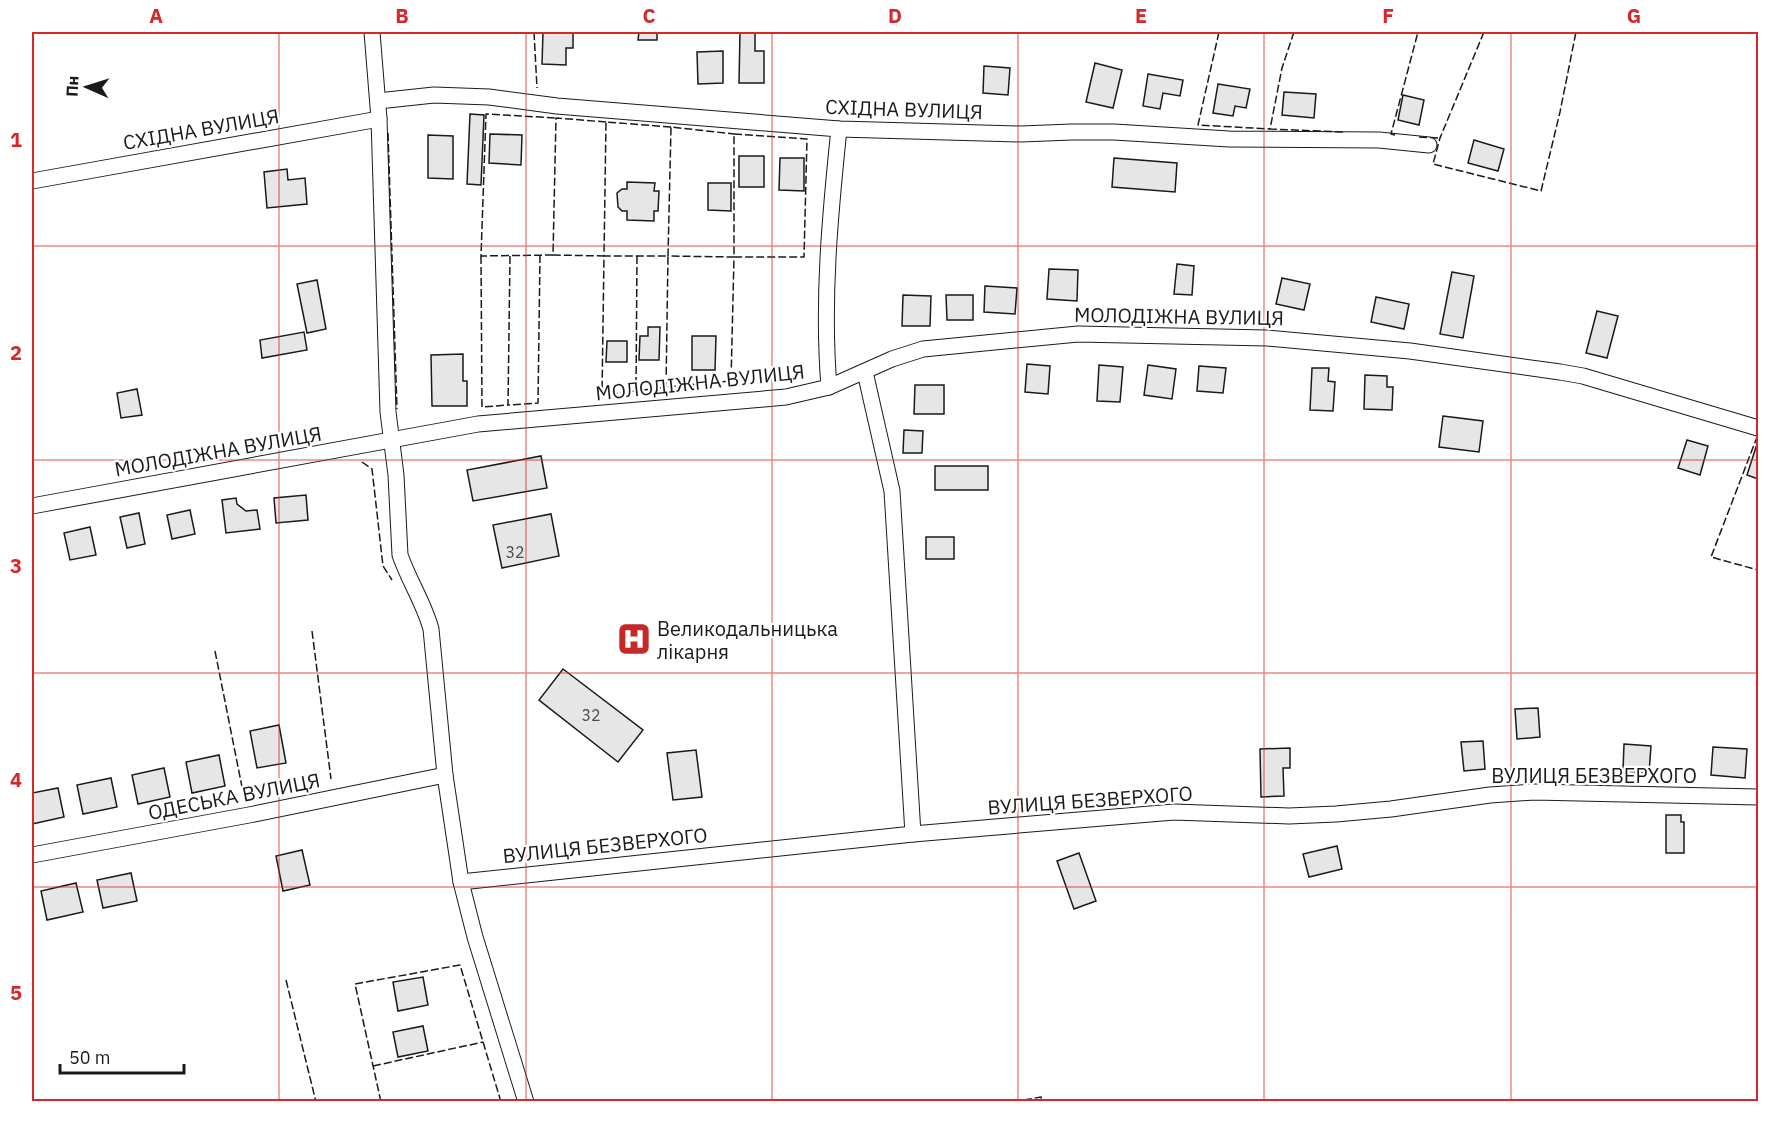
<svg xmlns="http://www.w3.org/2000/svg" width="1790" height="1133" font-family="'IBM Plex Sans',sans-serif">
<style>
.building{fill:#e6e6e6;stroke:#1a1a1a;stroke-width:1.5}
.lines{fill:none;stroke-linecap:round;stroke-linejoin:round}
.minor-casing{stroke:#1a1a1a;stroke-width:17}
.minor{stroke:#fff;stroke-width:15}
.fence{stroke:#1a1a1a;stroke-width:1.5;stroke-dasharray:8 3;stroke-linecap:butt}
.grid{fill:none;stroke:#d62828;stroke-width:1.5;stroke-opacity:0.55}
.labels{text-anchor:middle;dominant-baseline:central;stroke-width:4.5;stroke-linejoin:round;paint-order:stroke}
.number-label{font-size:16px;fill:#4d4d4d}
.street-label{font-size:20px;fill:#1a1a1a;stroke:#fff}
.poi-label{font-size:20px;fill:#1a1a1a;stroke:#fff;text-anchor:start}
.neatline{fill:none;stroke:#d62828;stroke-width:2}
.grid-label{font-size:20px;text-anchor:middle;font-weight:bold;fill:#d62828}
</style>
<rect width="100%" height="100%" fill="#fff"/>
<g class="building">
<path d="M543 32H573V48H566V65L542 64Z"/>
<path d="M639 32H657V40H638Z"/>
<path d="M740 32H755V51H764V83H739Z"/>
<path d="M723 51V83L698 84 697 52Z"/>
<path d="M1095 63 1122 70 1113 108 1086 102Z"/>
<path d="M984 66 1010 68 1008 95 983 93Z"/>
<path d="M1148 74 1183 80 1180 96 1163 93 1160 109 1143 106Z"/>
<path d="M1218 84 1250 89 1246 108 1235 106 1233 116 1213 113Z"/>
<path d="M1284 92 1316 94 1314 118 1282 115Z"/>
<path d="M1403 95 1424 100 1419 125 1398 120Z"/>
<path d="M470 114 484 115 481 185 467 184Z"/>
<path d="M490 134 522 135 521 165 489 163Z"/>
<path d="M428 135 453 136V179L428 178Z"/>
<path d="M1474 140 1504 149 1498 171 1468 163Z"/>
<rect x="739" y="156" width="25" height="31"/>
<path d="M780 158H804V191L779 190Z"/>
<path d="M1114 158 1177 163 1175 192 1112 187Z"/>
<path d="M287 169 288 180 305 178 307 204 267 208 264 172Z"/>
<path d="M627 182 655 183 654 191H659L658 211H654V221L627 220V211H622L618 207 617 193 622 189H627Z"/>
<path d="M708 183H731V211L708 210Z"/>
<path d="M1177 264 1194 266 1192 295 1174 294Z"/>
<path d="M1049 269 1078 270 1077 301 1047 299Z"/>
<path d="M1452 272 1474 276 1463 338 1440 334Z"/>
<path d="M1282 278 1310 284 1304 310 1276 304Z"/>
<path d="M317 280 326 329 307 333 297 284Z"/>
<path d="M985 286 1017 288 1015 314 984 312Z"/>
<path d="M903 295 931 296 930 326H902Z"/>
<path d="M946 295H973V320H947Z"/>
<path d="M1376 297 1409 304 1404 329 1371 322Z"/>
<path d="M1597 311 1618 316 1607 358 1586 353Z"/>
<path d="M648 327H660L659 360H639L640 336H648Z"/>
<path d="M304 332 307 350 262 358 260 340Z"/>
<path d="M692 336H716L715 370H692Z"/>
<path d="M607 341H627V362H606Z"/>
<path d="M463 354V381H467V406H432L431 355Z"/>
<path d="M1027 364 1050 366 1048 394 1025 392Z"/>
<path d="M1099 365 1123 367 1120 402 1097 401Z"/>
<path d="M1148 365 1176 369 1172 399 1144 395Z"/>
<path d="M1199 366 1226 368 1223 393 1197 391Z"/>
<path d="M1312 368H1329L1328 381 1335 382 1333 411 1310 410Z"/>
<path d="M1365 375 1387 376V387H1393L1392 410 1364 409Z"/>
<path d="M915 385H944V414H914Z"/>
<path d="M137 389 142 415 121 418 117 393Z"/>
<path d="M1443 416 1483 421 1479 452 1439 447Z"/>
<path d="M904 430 923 431 922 453H903Z"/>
<path d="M1687 440 1708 446 1700 475 1678 468Z"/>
<path d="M1756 447 1758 448V479L1747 475Z"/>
<path d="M541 456 547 488 473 501 467 470Z"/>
<rect x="935" y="466" width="53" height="24"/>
<path d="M306 495 308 520 276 523 274 498Z"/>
<path d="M236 498 237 504 246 511 257 510 260 529 226 533 222 500Z"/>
<path d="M190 510 195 534 172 539 167 515Z"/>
<path d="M139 513 145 544 127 548 120 517Z"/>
<path d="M551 514 559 556 502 568 493 525Z"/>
<path d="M90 527 96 555 70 560 64 533Z"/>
<rect x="926" y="537" width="28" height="22"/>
<path d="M563 669 643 730 618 762 539 700Z"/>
<path d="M1538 708 1540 737 1517 739 1515 709Z"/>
<path d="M279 725 286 763 257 768 250 731Z"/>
<path d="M1483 741 1485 769 1464 771 1461 742Z"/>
<path d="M1624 744 1651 746 1649 773 1623 771Z"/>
<path d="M1713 747 1747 749 1745 778 1711 775Z"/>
<path d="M1290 748V768H1283L1284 796 1261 797 1260 749Z"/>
<path d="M696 750 702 797 673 800 667 753Z"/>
<path d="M219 755 225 786 192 793 186 762Z"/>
<path d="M164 768 170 797 138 804 132 775Z"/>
<path d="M111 778 117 807 83 814 77 785Z"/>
<path d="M58 788 64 817 32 824V793Z"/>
<path d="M1666 815H1681V822H1684V853H1666Z"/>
<path d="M1337 846 1342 869 1309 877 1303 854Z"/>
<path d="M302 850 310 885 283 891 276 856Z"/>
<path d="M1079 853 1096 901 1074 909 1057 861Z"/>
<path d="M131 873 137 901 103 908 97 880Z"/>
<path d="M76 883 83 912 47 920 41 891Z"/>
<path d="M423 977 428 1005 398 1011 393 982Z"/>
<path d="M423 1026 428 1051 398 1057 393 1032Z"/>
</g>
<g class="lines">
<defs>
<g id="minor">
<path d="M372 32 379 119 388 412 396 475 400 555C409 581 424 603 431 629L445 775 461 882 475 937 526 1102"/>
<path d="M378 101 434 95 489 97 557 106 839 129 1021 134 1072 132H1114L1229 139 1379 140 1429 145"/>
<path d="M32 181 379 119"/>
<path d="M865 372 892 491 913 834"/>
<path d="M829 387C822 301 830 215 839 129"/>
<path d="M32 506 478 424 786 397 829 387 892 359 923 349 1078 334 1267 338 1410 351 1560 372 1583 376 1758 428"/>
<path d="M32 855 249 815 445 775"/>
<path d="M461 882 913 834 1174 812 1289 816 1336 814 1391 809 1490 795 1534 792 1758 797"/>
</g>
</defs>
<use href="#minor" class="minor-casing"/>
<use href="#minor" class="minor"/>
<g class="fence">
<path d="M534 32 537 88"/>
<path d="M1219 32 1198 125 1270 129"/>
<path d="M1294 32 1282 68 1270 129 1343 132"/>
<path d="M1484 32 1440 138 1433 164 1541 191 1560 112 1576 32"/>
<path d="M606 122 556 118 553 255 604 256 602 395 636 391"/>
<path d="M671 127 606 122 604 256H668L666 387 731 381 734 257 668 256 671 127 734 134"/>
<path d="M388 133 397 409"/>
<path d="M734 134 807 139 804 257H734Z"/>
<path d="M1395 135 1391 134 1418 32"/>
<path d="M1419 137 1440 138"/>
<path d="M553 255 481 256 486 114 556 118"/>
<path d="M481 256 482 407 508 405"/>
<path d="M510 256 508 405 538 403 540 256"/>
<path d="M637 256 636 391 666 387"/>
<path d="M1758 438 1757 437 1711 557 1758 570"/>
<path d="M362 462 372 469 383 566 392 580"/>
<path d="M312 631 331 779"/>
<path d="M215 651 244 797"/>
<path d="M286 980 316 1102"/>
<path d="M373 1066 483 1042"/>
<path d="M381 1102 355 984 460 965 501 1102"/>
<path d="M1013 1102 1041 1097 1042 1102"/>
</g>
</g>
<path class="grid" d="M279 32V1102M526 32V1102M772 32V1102M1018 32V1102M1264 32V1102M1511 32V1102M32 246H1758M32 460H1758M32 673H1758M32 887H1758"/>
<defs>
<symbol id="hospital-square" viewBox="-11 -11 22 22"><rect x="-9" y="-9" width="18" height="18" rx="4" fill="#c62828" stroke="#fff"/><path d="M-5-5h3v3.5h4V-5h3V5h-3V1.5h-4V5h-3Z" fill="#fff"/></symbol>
</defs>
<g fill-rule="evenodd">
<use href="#hospital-square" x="615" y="620" width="38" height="38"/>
</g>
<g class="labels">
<g class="number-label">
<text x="515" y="552">32</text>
<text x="591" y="715">32</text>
</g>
<g class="street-label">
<text transform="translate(904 109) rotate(2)">СХІДНА ВУЛИЦЯ</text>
<text transform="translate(201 129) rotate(-10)">СХІДНА ВУЛИЦЯ</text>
<text transform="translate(1179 316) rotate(1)">МОЛОДІЖНА ВУЛИЦЯ</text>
<text transform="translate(700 382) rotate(-6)">МОЛОДІЖНА ВУЛИЦЯ</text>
<text transform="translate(218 451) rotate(-10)">МОЛОДІЖНА ВУЛИЦЯ</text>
<text x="1594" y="775">ВУЛИЦЯ БЕЗВЕРХОГО</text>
<text transform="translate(234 796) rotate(-11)">ОДЕСЬКА ВУЛИЦЯ</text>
<text transform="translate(1090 800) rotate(-4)">ВУЛИЦЯ БЕЗВЕРХОГО</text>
<text transform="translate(605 845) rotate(-6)">ВУЛИЦЯ БЕЗВЕРХОГО</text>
</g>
<g class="poi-label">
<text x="657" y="628">Великодальницька<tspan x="657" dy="23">лікарня</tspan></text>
</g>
</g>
<rect width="1790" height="1133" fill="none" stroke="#ffffff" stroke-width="66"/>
<g transform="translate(87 87) rotate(273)" stroke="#ffffff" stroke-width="4.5" paint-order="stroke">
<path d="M0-4.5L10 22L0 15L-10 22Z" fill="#1a1a1a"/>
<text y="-9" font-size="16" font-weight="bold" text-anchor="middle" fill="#1a1a1a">Пн</text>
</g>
<path d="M60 1064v9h124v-9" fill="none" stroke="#1a1a1a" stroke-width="3"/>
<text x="69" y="1064" font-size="18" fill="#1a1a1a" stroke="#ffffff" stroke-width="4.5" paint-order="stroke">50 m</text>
<rect x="33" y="33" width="1724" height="1067" class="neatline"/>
<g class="grid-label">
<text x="156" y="23">A</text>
<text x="402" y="23">B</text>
<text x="649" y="23">C</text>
<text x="895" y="23">D</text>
<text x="1141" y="23">E</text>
<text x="1388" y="23">F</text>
<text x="1634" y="23">G</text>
<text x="16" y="147">1</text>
<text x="16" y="360">2</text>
<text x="16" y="573">3</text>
<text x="16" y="787">4</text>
<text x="16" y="1000">5</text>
</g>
</svg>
